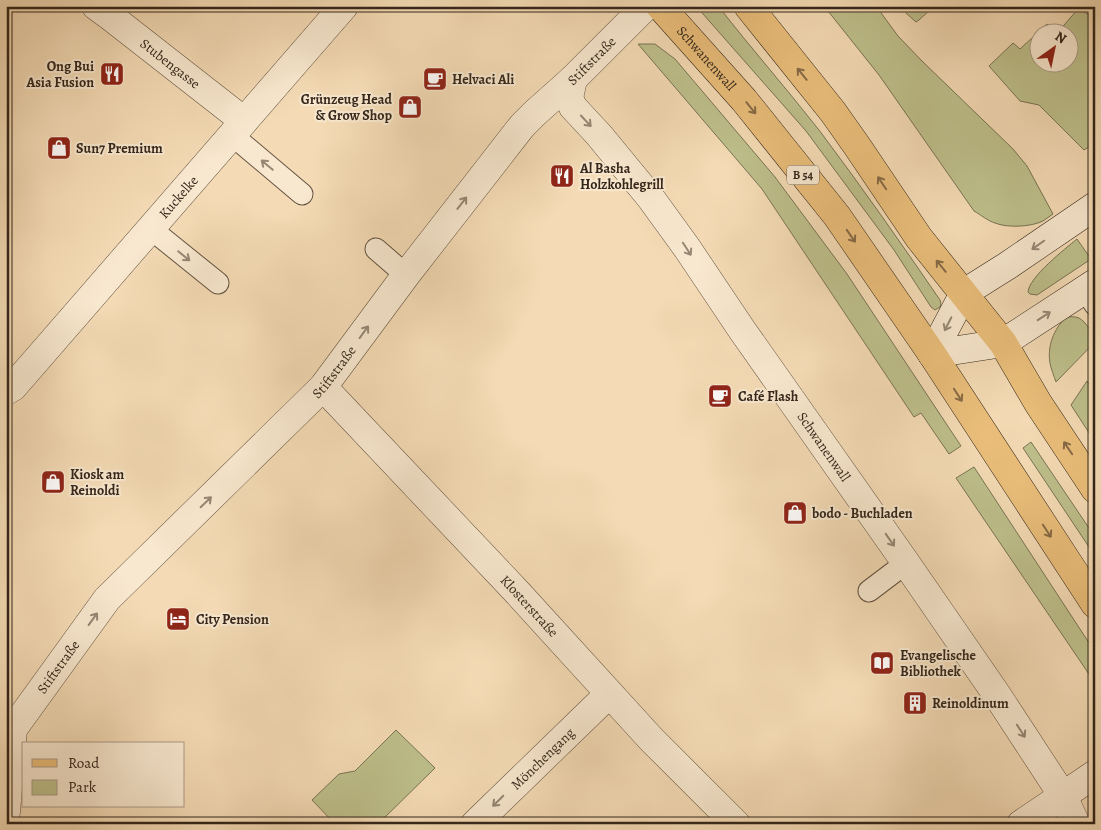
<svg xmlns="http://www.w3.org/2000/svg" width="1101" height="830" font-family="Alegreya,serif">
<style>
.green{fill:#bec08c;stroke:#797354}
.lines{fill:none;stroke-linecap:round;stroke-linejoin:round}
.lane-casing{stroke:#645342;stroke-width:23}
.street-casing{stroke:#645342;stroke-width:29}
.secondary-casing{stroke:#34261b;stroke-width:29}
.primary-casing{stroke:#34261b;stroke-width:29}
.lane{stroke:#f8e8cf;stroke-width:21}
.street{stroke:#f8e8cf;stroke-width:28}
.secondary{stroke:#f8e8cf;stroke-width:28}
.primary{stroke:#eabe7a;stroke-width:28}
.oneway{stroke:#866a46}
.oneway2{stroke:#968775}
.labels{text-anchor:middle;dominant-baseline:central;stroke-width:4;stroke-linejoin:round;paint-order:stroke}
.shield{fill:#f8e8cf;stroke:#6f6051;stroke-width:1}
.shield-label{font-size:12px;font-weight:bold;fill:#34261b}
.street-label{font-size:14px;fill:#34261b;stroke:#f8e8cf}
.poi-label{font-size:14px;font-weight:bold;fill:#34261b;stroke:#f8e8cf;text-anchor:start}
</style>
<rect width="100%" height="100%" fill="#f4dbb5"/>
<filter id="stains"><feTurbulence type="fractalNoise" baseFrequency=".004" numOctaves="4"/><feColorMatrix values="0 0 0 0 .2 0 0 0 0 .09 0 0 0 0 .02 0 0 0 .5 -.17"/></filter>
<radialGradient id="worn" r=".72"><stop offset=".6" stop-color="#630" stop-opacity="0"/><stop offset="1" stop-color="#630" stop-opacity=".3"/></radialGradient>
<g class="green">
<path d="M696 6H718C751 48 786 88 819 130 861 186 901 243 940 300L941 304 940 307 935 310 931 307 894 250 806 131Z"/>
<path d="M824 6H876L898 36 922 61 1013 149 1027 166 1053 214C1050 216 1046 219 1043 221 1031 227 1007 228 995 223 988 221 981 215 974 211L879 75Z"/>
<path d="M902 6H926L930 10 919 20 916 22 906 13Z"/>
<path d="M1078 9 1095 18V143L1084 150 1039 105 1020 101 989 66 1013 43 1020 49 1047 24 1057 32H1038V62H1068V32H1058Z"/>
<path d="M638 44H655L675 59 775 177 847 274 961 446 949 454 921 413 914 417 762 189Z"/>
<path d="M1077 239 1091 259 1037 295 1030 294 1028 292C1029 277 1065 249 1077 239Z"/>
<path d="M1066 317C1070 317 1074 316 1079 318 1085 321 1095 335 1095 342L1056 382C1054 376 1051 369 1050 363 1047 346 1054 329 1066 317Z"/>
<path d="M1087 381 1095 394V442L1071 405Z"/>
<path d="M1031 442 1095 537V556L1023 448Z"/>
<path d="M974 467 1095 652V683L956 478Z"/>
<path d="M396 730 435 768 378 824H335L312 800 339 774 355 771Z"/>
</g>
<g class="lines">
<defs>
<g id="lane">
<path d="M232 135 302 194"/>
<path d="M151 229 218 283"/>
<path d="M376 249 406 275"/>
<path d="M1085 289 1095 305"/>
<path d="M869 591 906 563"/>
</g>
<g id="street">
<path id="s1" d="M96 6 111 17 244 121"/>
<path id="s2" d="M573 79 569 98 573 107 599 135 650 197 687 248 742 330 906 563 997 695 1063 796 1076 824"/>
<path id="s3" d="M323 387 517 592 651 739 736 824"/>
<path id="s4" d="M6 391 13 387 344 6"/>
<path id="s5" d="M6 812 13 729 107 599 323 387 406 275 522 126 535 113 573 79 646 6"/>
<path id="s6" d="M475 824 609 694"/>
<path d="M1021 824 1095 774"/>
</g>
<g id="secondary">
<path d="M932 354 964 293 1007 266 1095 206"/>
<path d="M932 354 1003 343 1095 283"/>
</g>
<g id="primary">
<path id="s7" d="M660 6 744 100 837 216 932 354 1095 604"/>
<path d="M748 6 833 112 857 146 919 238 1003 343 1038 403 1095 489"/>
</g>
</defs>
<use href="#lane" class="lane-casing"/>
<use href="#street" class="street-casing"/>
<use href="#secondary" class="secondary-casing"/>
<use href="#primary" class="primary-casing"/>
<use href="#lane" class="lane"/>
<use href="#street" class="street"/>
<use href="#secondary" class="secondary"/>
<use href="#primary" class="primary"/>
</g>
<defs><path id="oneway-shaft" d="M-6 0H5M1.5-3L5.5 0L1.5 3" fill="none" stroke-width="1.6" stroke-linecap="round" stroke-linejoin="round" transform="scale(1.25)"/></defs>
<g class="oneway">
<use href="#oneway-shaft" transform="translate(802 74) rotate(-129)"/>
<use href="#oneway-shaft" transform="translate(751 108) rotate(51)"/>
<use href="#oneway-shaft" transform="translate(882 183) rotate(-124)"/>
<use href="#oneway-shaft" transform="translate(851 236) rotate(55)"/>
<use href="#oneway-shaft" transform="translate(941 266) rotate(-129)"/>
<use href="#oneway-shaft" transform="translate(958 395) rotate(57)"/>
<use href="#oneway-shaft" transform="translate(1068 448) rotate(-124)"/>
<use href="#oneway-shaft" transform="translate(1047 531) rotate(57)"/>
</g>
<g class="oneway2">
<use href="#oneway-shaft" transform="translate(586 121) rotate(47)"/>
<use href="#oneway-shaft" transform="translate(267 165) rotate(-140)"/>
<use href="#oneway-shaft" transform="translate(462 203) rotate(-52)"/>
<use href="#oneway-shaft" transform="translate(1038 245) rotate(145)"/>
<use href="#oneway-shaft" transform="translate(687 249) rotate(57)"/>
<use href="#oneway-shaft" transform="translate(184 256) rotate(39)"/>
<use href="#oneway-shaft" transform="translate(1044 316) rotate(-33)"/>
<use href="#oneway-shaft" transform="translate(948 324) rotate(117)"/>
<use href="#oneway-shaft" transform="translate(364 332) rotate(-54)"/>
<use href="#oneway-shaft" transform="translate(206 502) rotate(-44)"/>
<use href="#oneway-shaft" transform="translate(890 540) rotate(55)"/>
<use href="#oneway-shaft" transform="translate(93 619) rotate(-54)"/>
<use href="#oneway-shaft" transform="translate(1021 731) rotate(57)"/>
<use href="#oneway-shaft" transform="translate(498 801) rotate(135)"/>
</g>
<defs>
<symbol id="restaurant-square" viewBox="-11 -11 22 22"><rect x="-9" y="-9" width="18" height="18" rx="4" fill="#8f2418" stroke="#f8e8cf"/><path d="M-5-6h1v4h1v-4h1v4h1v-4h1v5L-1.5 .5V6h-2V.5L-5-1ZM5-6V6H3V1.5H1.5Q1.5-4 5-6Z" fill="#fff"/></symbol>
<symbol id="cafe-square" viewBox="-11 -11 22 22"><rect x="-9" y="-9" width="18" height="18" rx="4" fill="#8f2418" stroke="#f8e8cf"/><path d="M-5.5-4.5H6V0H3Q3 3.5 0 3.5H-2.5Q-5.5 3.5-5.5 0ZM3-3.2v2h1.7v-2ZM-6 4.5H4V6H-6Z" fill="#fff"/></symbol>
<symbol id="shop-square" viewBox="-11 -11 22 22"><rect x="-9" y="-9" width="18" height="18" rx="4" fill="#8f2418" stroke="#f8e8cf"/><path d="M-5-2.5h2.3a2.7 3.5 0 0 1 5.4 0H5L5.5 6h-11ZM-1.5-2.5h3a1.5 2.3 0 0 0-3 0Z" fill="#fff"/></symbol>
<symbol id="hotel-square" viewBox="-11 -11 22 22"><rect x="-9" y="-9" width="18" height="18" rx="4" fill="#8f2418" stroke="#f8e8cf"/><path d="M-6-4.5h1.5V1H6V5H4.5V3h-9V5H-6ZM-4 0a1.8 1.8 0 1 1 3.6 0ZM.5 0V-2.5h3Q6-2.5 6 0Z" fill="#fff"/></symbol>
<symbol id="library-square" viewBox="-11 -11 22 22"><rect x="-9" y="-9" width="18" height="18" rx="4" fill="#8f2418" stroke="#f8e8cf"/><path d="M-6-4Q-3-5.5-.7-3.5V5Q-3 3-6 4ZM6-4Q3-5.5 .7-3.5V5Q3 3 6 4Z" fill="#fff"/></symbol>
<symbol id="building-square" viewBox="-11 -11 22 22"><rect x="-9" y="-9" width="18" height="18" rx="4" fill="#8f2418" stroke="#f8e8cf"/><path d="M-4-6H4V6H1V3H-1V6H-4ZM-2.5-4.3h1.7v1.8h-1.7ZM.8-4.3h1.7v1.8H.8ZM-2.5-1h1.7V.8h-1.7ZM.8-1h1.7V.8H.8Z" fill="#fff"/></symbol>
</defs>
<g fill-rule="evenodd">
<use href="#restaurant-square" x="98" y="60" width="28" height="28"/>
<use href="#cafe-square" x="421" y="65" width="28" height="28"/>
<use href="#shop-square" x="396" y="93" width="28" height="28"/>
<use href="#shop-square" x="45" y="134" width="28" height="28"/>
<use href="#restaurant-square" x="548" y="162" width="28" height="28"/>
<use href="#cafe-square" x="706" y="382" width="28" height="28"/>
<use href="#shop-square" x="39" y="468" width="28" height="28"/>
<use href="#shop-square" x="781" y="499" width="28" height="28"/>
<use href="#hotel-square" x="164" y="605" width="28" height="28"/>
<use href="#library-square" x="868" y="649" width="28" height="28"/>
<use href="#building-square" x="901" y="689" width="28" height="28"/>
</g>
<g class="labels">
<rect class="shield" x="787" y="165.5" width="32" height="19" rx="4"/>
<g class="shield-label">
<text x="803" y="175">B 54</text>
</g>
<g class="street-label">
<text stroke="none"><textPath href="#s7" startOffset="70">Schwanenwall</textPath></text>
<text stroke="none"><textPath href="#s5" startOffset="970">Stiftstraße</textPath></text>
<text stroke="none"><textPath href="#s1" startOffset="94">Stubengasse</textPath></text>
<text stroke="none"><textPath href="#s4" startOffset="260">Kuckelke</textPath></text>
<text stroke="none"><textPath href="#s5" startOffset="565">Stiftstraße</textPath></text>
<text stroke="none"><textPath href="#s2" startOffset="452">Schwanenwall</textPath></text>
<text stroke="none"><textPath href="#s3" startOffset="301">Klosterstraße</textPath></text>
<text stroke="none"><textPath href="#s5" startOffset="160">Stiftstraße</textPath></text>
<text stroke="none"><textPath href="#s6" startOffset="94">Mönchengang</textPath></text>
</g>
<g class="poi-label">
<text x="94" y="66" text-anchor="end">Ong Bui<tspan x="94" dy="16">Asia Fusion</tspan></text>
<text x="452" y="79">Helvaci Ali</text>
<text x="392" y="99" text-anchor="end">Grünzeug Head<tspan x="392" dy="16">&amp; Grow Shop</tspan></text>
<text x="76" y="148">Sun7 Premium</text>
<text x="580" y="168">Al Basha<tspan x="580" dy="16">Holzkohlegrill</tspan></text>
<text x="738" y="396">Café Flash</text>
<text x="70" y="474">Kiosk am<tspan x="70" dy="16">Reinoldi</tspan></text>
<text x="812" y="513">bodo - Buchladen</text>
<text x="196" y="619">City Pension</text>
<text x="900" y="655">Evangelische<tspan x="900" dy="16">Bibliothek</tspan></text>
<text x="932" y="703">Reinoldinum</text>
</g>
</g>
<rect width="1101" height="830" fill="none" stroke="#f4dbb5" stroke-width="25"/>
<rect x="8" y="8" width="1086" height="815" fill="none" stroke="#34261b" stroke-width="2.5"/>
<rect x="12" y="12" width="1076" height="805" fill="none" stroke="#34261b"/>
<rect x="22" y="742" width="162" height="65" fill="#f8e8cf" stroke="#aa9a87"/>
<rect x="32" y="759" width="25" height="8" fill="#eabe7a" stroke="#aa9a87"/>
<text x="68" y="768" font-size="15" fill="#34261b">Road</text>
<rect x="32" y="780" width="25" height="15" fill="#bec08c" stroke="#aa9a87"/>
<text x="68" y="792" font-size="15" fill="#34261b">Park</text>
<g transform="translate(1054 48) rotate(33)"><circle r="24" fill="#f8e8cf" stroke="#aa9a87"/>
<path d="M0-4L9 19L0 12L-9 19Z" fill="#8f2418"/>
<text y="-8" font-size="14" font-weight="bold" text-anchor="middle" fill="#34261b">N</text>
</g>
<rect width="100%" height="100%" filter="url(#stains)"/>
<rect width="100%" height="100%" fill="url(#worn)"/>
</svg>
